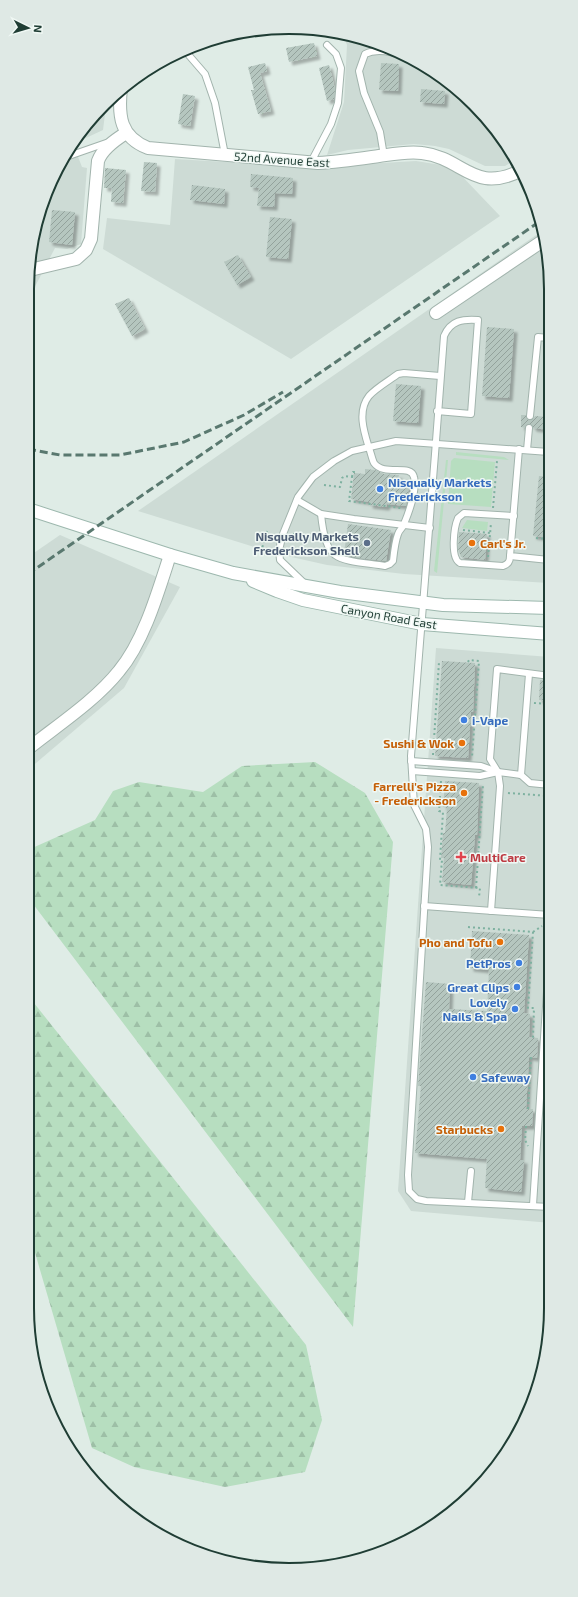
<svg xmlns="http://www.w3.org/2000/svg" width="578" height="1597" font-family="'Exo 2',sans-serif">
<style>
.built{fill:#cddbd5}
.green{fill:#b7dec0}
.forest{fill:url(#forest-firs)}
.building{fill:url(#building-hatch);filter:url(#shadow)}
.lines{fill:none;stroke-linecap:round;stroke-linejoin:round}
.service-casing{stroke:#a2b4ad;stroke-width:8}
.minor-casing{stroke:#a2b4ad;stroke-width:14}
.secondary-casing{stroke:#9db8ae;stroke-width:14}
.path{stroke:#7eb1a0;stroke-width:2;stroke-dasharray:2 3;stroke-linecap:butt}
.service{stroke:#fff;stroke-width:6}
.minor{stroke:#fff;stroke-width:12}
.secondary{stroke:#fff;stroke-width:12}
.rail{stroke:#59786f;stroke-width:3;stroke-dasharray:8 4;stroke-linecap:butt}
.shop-dot{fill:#3f7fe0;stroke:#f0f8f4;stroke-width:1.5}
.service-dot{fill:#5c6f8a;stroke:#f0f8f4;stroke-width:1.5}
.food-dot{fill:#e8710a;stroke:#f0f8f4;stroke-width:1.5}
.health-dot{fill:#e0444e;stroke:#f0f8f4;stroke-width:1.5}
.labels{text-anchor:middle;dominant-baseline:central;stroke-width:3;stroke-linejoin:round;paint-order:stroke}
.street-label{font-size:12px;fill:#1f3d34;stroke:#f0f8f4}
.shop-label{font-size:12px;font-weight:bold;fill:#366cbe;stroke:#f0f8f4;text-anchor:start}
.service-label{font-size:12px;font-weight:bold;fill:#4e5e75;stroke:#f0f8f4;text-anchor:end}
.food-label{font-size:12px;font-weight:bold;fill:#c56008;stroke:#f0f8f4;text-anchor:end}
.health-label{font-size:12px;font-weight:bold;fill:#be3a42;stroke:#f0f8f4;text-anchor:start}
.rim{fill:none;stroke:#1f3d34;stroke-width:2}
</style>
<defs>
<pattern id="forest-firs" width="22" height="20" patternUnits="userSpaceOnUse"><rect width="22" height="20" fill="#b7dec0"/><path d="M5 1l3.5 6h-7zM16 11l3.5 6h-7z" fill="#9dbfa6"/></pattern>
<pattern id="building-hatch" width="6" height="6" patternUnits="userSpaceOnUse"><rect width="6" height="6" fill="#b5c6bf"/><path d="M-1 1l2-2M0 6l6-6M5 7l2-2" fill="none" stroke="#93a29c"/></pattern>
<filter id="shadow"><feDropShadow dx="3.5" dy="3.5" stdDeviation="1" flood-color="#0004"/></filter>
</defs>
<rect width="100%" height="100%" fill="#dfece6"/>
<g class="built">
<path d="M343 34 357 36 420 62 486 116 515 160 505 166H485L449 149 435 146 414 144 348 150 327 155 344 102 347 45Z"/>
<path d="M104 105 106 106 103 130 73 144 82 167 87 168 81 244 67 249 55 248 27 302V289L36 221 54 173 81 130Z"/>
<path d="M175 159 315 167 416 161 441 165 458 172 500 216 291 359 103 249 107 218 170 225Z"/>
<path d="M542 231 549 255V583L404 574 327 565 274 553 138 511Z"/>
<path d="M60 535 180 587 124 688 29 769 28 557Z"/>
<path d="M436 648 550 657 551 1223 411 1211 398 1191Z"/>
</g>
<g class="green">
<path d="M456 452 504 457 509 460 456 455Z"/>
<path d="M454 458 495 462 491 507 448 504 451 461Z"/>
<path d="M446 460H448L437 573 434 571Z"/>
<path d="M467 520 488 522 487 531 462 528Z"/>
</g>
<g class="forest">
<path d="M315 762 365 793 393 842 353 1327 30 900V849L95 820 113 791 139 782 203 792 242 766Z"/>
<path d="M30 998 306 1345 322 1420 305 1472 225 1487 134 1467 92 1448 31 1239Z"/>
</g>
<g class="building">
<path d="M314 43 317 56 289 62 286 48Z"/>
<path d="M265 63 267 71 260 73 271 111 258 114 251 90H254L248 67Z"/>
<path d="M381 63 399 64 398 91 379 90Z"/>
<path d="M329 65 335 89 334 99 327 101 319 68Z"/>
<path d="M421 89 445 91 444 104 420 102Z"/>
<path d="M183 94 195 96 190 126 178 124Z"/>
<path d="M144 162 157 163 155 192 141 191Z"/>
<path d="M105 168 126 170 123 203 111 202 112 188H104Z"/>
<path d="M251 174 293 178 292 194 275 193 274 207 257 206 259 188 250 187Z"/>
<path d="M192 185 225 189 224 204 190 200Z"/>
<path d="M52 210 75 212 72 245 49 242Z"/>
<path d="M270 217 292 219 288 259 266 257Z"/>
<path d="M238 255 251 277 237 285 224 262Z"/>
<path d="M129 298 145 329 132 336 115 304Z"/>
<path d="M487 327 514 329 509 398 482 396Z"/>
<path d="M396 384 421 386 418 423 393 421Z"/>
<path d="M521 415H526L527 419 530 420 533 419 535 416 549 417V430L533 428 532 425 529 424 526 425 525 428 521 427Z"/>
<path d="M365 469 375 470 384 474 399 475 398 479 410 480 406 506 387 504 386 507 369 505 370 502 351 499 354 473 365 474Z"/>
<path d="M539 476 549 477V538L533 536Z"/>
<path d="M348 524 391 530 386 561 359 558 344 554Z"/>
<path d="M459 532 487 534 485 560 461 557 458 549Z"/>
<path d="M442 661 475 663 473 712H471L468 758 435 756Z"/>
<path d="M540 680 550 681V701L539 700Z"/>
<path d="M445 781 479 783 477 835H475L471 885 442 882 444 858H441L443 833H445L447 808 443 807Z"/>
<path d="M472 931 529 935 524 1013 530 1014 529 1037 538 1038 537 1058 529 1057 526 1109H533L532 1126H522L520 1160H524L521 1192 485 1188 487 1159 415 1153 421 1086H418L426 982 450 984 449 1009 487 1011 489 970 470 968Z"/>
</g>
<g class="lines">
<defs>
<g id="service">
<path d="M186 52 205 74 215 103 225 155"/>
<path d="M384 156 380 132 364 93 359 71 365 54C381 46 405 56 420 62"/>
<path d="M63 158 109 142"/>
<path d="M311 162 331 124 338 103 341 68 336 54 327 45"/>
<path d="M437 411 471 414 478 320C463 319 451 320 444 336L435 454 411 756 414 805 426 829 428 847 408 1175 409 1191 417 1199 426 1201 551 1207"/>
<path d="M530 416 538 337 549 338"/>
<path d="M519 449 510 556 549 560"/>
<path d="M527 450 529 428"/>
<path d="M297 500 321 514 354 519 430 528"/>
<path d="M321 514C322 524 325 549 335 555 345 563 371 563 385 566L390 564 393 561C394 552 395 542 398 534 399 530 403 528 404 524 409 512 417 489 414 477 411 463 384 477 374 463 372 459 371 453 369 448 364 432 357 411 369 396 376 388 390 380 398 374L404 373 440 376"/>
<path d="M510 556C510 562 508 564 503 566L460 563C450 558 454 527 458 518L464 513 514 516"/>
<path d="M305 584 280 560 279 550 283 534 298 497 313 477 334 461 352 451 396 441 549 452"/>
<path d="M411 761 481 766 498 772 521 775 530 783 550 785"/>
<path d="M412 771 480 776 498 772"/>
<path d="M521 775 529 674"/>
<path d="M424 906 550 915"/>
<path d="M491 911 500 786 498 772 490 759 497 669 550 676"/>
<path d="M468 1202 471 1171"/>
<path d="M533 1205 550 946"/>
</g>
<g id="minor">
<path d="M121 88C118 116 120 137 148 148L318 163C339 162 358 159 379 156 393 154 408 151 422 153 464 158 473 195 522 170"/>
<path d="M30 270 76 259 86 250 91 239 98 161C102 149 115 140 126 133"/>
<path d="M436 313 544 240"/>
<path d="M29 748C58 725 96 700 119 671 144 641 158 592 170 555"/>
</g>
<g id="secondary">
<path d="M28 509 170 555 233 573 340 592 443 605 549 608"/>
<path d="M253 581 277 591 303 600 422 624 550 634"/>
</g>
</defs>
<use href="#service" class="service-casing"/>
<use href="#minor" class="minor-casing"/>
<use href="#secondary" class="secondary-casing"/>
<g class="path">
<path d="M352 477 353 472H357"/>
<path d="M324 485 340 487 342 478 345 476 352 477 349 501 401 508"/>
<path d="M493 508 497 461"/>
<path d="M463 530 490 533"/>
<path d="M293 534 299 535"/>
<path d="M536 538 549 539"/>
<path d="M261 552 267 531"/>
<path d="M488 557 491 523"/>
<path d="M468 662 469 660 479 661 472 757"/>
<path d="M534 703 550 704"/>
<path d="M433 755 439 662"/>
<path d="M441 781 439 811 443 812 440 860H442L440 885 480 888 479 897"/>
<path d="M508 793 550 796"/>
<path d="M476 888 483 784"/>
<path d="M468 927 533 932 528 1008H534L533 1038"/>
<path d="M533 932 542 926"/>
<path d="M528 1109 531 1057"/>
<path d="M526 1126 525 1140 528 1146"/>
</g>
<use href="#service" class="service"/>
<use href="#minor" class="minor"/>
<use href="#secondary" class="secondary"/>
<g class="rail">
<path d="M28 449 60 455H120L184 442 244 415 283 392"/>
<path d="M28 574 539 222"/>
</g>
</g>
<g class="shop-dot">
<circle cx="380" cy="489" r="4"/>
<circle cx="464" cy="720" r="4"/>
<circle cx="519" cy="963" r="4"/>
<circle cx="517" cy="987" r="4"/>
<circle cx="515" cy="1009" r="4"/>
<circle cx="473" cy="1077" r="4"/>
</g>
<circle class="service-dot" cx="367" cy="543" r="4"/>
<g class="food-dot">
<circle cx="472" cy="543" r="4"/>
<circle cx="462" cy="743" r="4"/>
<circle cx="464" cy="793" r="4"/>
<circle cx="500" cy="942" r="4"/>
<circle cx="501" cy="1129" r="4"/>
</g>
<path class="health-dot" d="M459 851h4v4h4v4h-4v4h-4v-4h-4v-4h4z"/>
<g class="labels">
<g class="street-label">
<text transform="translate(282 159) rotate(4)">52nd Avenue East</text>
<text transform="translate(389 616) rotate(10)">Canyon Road East</text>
</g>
<g class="shop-label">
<text x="388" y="482">Nisqually Markets<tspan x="388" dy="14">Frederickson</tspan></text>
<text x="472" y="720">i-Vape</text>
<text x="511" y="963" text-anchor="end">PetPros</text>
<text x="509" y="987" text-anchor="end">Great Clips</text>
<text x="507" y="1002" text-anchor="end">Lovely<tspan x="507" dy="14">Nails &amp; Spa</tspan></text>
<text x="481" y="1077">Safeway</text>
</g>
<g class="service-label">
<text x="359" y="536">Nisqually Markets<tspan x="359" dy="14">Frederickson Shell</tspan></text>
</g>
<g class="food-label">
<text x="480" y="543" text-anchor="start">Carl's Jr.</text>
<text x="454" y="743">Sushi &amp; Wok</text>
<text x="456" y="786">Farrelli's Pizza<tspan x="456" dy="14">- Frederickson</tspan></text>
<text x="492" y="942">Pho and Tofu</text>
<text x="493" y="1129">Starbucks</text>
</g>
<g class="health-label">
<text x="470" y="857">MultiCare</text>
</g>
</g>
<path d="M0 0H578V1597H0ZM289 34H289A255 255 0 0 1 544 289V1308A255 255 0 0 1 289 1563H289A255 255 0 0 1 34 1308V289A255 255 0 0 1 289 34Z" fill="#dfe9e5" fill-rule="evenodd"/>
<path class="rim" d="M289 34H289A255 255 0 0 1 544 289V1308A255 255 0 0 1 289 1563H289A255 255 0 0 1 34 1308V289A255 255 0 0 1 289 34Z"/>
<g transform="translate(28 28) rotate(95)" stroke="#f0f8f4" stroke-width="3" paint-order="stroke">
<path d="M0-3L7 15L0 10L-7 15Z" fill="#1f3d34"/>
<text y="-6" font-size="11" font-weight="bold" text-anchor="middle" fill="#1f3d34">N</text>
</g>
</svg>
